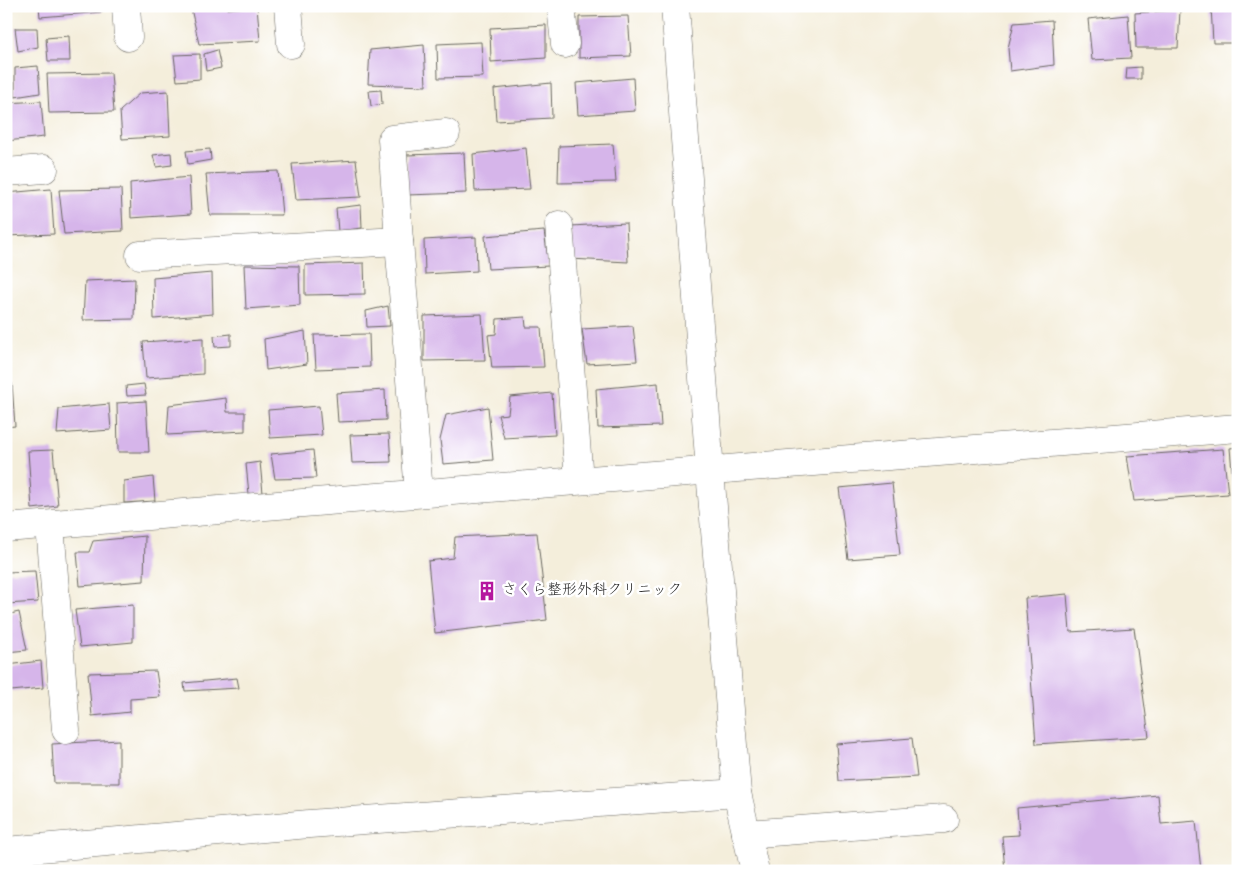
<svg xmlns="http://www.w3.org/2000/svg" width="1244" height="877" font-family="Dekko,'Klee One',sans-serif">
<style>
.building{fill:#d6b5ea}
.lines{fill:none;stroke-linecap:round;stroke-linejoin:round}
.minor-casing{stroke:#68665f;stroke-width:29}
.minor{stroke:#fff;stroke-width:28}
.labels{text-anchor:middle;dominant-baseline:central;stroke-width:5;stroke-linejoin:round;paint-order:stroke}
.poi-label{font-size:15px;fill:#1c1c1c;stroke:#fff;text-anchor:start}
</style>
<rect width="100%" height="100%" fill="#fff"/>
<filter id="ink" filterUnits="userSpaceOnUse"><feTurbulence type="fractalNoise" baseFrequency=".02" numOctaves="2"/><feDisplacementMap in="SourceGraphic" scale="10" xChannelSelector="R" yChannelSelector="G"/><feConvolveMatrix kernelMatrix="1 2 1 2 8 2 1 2 1" color-interpolation-filters="sRGB"/></filter>
<filter id="wash" filterUnits="userSpaceOnUse"><feTurbulence type="fractalNoise" baseFrequency=".0096" numOctaves="4" result="noise"/><feDisplacementMap in="SourceGraphic" scale="20" xChannelSelector="R" yChannelSelector="G"/><feGaussianBlur stdDeviation="1.12" result="paint"/><feColorMatrix in="noise" values="0 0 0 0 0 0 0 0 0 0 0 0 0 0 0 0 0 1.4 0 .05"/><feComposite in="paint" operator="in"/></filter>
<g filter="url(#wash)">
<rect width="100%" height="100%" fill="#f4eedb"/>
<g id="blocks">
<g class="building">
<path d="M39 6H101L102 12 40 17Z"/>
<path d="M193 6H227L228 9 257 6 260 41 199 44 192 13Z"/>
<path d="M1211 6H1238V47L1236 43H1213Z"/>
<path d="M1180 10 1178 48H1136L1135 13Z"/>
<path d="M1128 15 1131 58 1092 60 1088 19Z"/>
<path d="M628 16 631 56 579 58V17Z"/>
<path d="M1052 20 1054 65 1010 71 1008 48 1014 23Z"/>
<path d="M6 22H9L10 51H6Z"/>
<path d="M546 25V58L491 62 490 28Z"/>
<path d="M15 28H37L38 47 18 51Z"/>
<path d="M69 36 70 61H48L46 38Z"/>
<path d="M481 42 483 77 438 78 437 44Z"/>
<path d="M424 45 426 86 368 84 370 50Z"/>
<path d="M217 50 221 68 206 71 204 54Z"/>
<path d="M200 54V79L177 81 174 55Z"/>
<path d="M38 66 40 93 15 97V68Z"/>
<path d="M1141 67V79H1126L1127 68Z"/>
<path d="M111 73 114 112 49 113 47 74Z"/>
<path d="M633 78 635 111 578 115 576 83Z"/>
<path d="M551 83 552 118 496 121 494 89Z"/>
<path d="M381 90 382 104 371 106 369 91Z"/>
<path d="M168 91 170 136 122 139 120 111 140 93Z"/>
<path d="M41 101 44 137 6 141V103Z"/>
<path d="M613 144 616 182 558 183 559 146Z"/>
<path d="M526 148 530 189 475 191 473 154Z"/>
<path d="M210 149 211 160 188 164 186 151Z"/>
<path d="M171 153 172 165 156 167 153 155Z"/>
<path d="M464 153 466 193 407 195V155Z"/>
<path d="M356 160 361 197 296 200 292 164Z"/>
<path d="M278 171 282 215H210L206 174Z"/>
<path d="M189 177 191 214 131 218 130 183Z"/>
<path d="M51 189 54 234 6 236V193Z"/>
<path d="M121 189 123 231 64 234 59 190Z"/>
<path d="M361 205 362 228 338 231 336 208Z"/>
<path d="M626 223 628 262 570 259 571 226Z"/>
<path d="M544 231 549 266 488 269 485 236Z"/>
<path d="M476 237 477 271 425 274 424 240Z"/>
<path d="M364 263 365 294 305 295V265Z"/>
<path d="M244 265 299 266 300 305 246 309Z"/>
<path d="M212 273 213 314 154 319 153 278Z"/>
<path d="M135 279 134 319 83 320 85 281Z"/>
<path d="M388 306 390 326 367 327 366 311Z"/>
<path d="M482 314 485 360 424 361V316Z"/>
<path d="M525 317 526 327H541L544 367 492 368 488 335 496 334 497 319Z"/>
<path d="M633 326 637 361 587 364 582 329Z"/>
<path d="M305 331 307 364 266 370 264 339Z"/>
<path d="M231 334V346L215 347 214 336Z"/>
<path d="M369 334 370 367 316 369 314 335Z"/>
<path d="M203 338V374L146 378 143 342Z"/>
<path d="M6 383H12L15 426 6 427Z"/>
<path d="M658 383 661 426 598 428 596 389Z"/>
<path d="M144 384 146 395 127 396 126 386Z"/>
<path d="M385 390 386 420 338 422 336 393Z"/>
<path d="M552 393 555 435 504 438 498 415 508 414 510 397Z"/>
<path d="M226 398 227 412H245V431L167 435 169 405Z"/>
<path d="M146 401 149 452H118L117 403Z"/>
<path d="M109 404 111 430 57 434 59 409Z"/>
<path d="M319 406 322 435 270 438 268 410Z"/>
<path d="M488 407 493 460 443 464 440 440 446 415Z"/>
<path d="M389 434 391 462 352 463 350 435Z"/>
<path d="M1238 447V495H1234L1230 448Z"/>
<path d="M1223 449 1228 494 1134 501 1127 456Z"/>
<path d="M53 450 58 506 32 509 28 451Z"/>
<path d="M313 450 316 478 275 479 271 454Z"/>
<path d="M260 462 263 493 249 494 246 464Z"/>
<path d="M153 477 155 501 124 503V481Z"/>
<path d="M892 483 900 555 848 559 839 488Z"/>
<path d="M537 533 547 620 435 633 428 561 453 558 455 537Z"/>
<path d="M145 536 144 581 80 586 77 552H89L93 541Z"/>
<path d="M35 571 38 602 6 604V572Z"/>
<path d="M1067 594 1070 632 1134 628 1149 737 1036 744 1025 598Z"/>
<path d="M133 605V642L80 647 75 610Z"/>
<path d="M19 612 27 650 6 652V615Z"/>
<path d="M41 661 43 688 11 691 7 665Z"/>
<path d="M156 671 160 697 130 699V712L92 716 88 673Z"/>
<path d="M237 678 239 688 185 691 184 683Z"/>
<path d="M912 738 917 777 839 781 836 744Z"/>
<path d="M119 740V783H54L52 744Z"/>
<path d="M1158 795 1161 824 1196 821 1201 871H1005L1002 836 1019 835 1017 808Z"/>
</g>
</g>
</g>
<g filter="url(#ink)">
<use href="#blocks" fill-opacity="0" stroke="#68665f" stroke-width="1"/>
<g class="lines">
<defs>
<g id="minor">
<path d="M126 6 128 37"/>
<path d="M288 6 291 44"/>
<path d="M561 6 565 44"/>
<path d="M675 6 710 471 737 793 755 871"/>
<path d="M6 172 44 169"/>
<path d="M559 225 579 480"/>
<path d="M140 255 399 241"/>
<path d="M419 493 399 241 392 139 446 133"/>
<path d="M50 525 66 730"/>
<path d="M6 528 278 505 1238 428"/>
<path d="M746 834 944 819"/>
<path d="M6 851 309 824 737 793"/>
</g>
</defs>
<use href="#minor" class="minor-casing"/>
<use href="#minor" class="minor"/>
</g>
</g>
<defs>
<symbol id="building-bare" viewBox="-9 -9 18 18"><path d="M-4-6H4V6H1V3H-1V6H-4ZM-2.5-4.3h1.7v1.8h-1.7ZM.8-4.3h1.7v1.8H.8ZM-2.5-1h1.7V.8h-1.7ZM.8-1h1.7V.8H.8Z" fill="#b5179e" stroke="#fff" stroke-width="2.5" paint-order="stroke"/></symbol>
</defs>
<g fill-rule="evenodd">
<use href="#building-bare" x="473" y="577" width="28" height="28"/>
</g>
<g class="labels">
<g class="poi-label">
<text x="502" y="591">さくら整形外科クリニック</text>
</g>
</g>
<rect width="1244" height="877" fill="none" stroke="#fff" stroke-width="25"/>
</svg>
